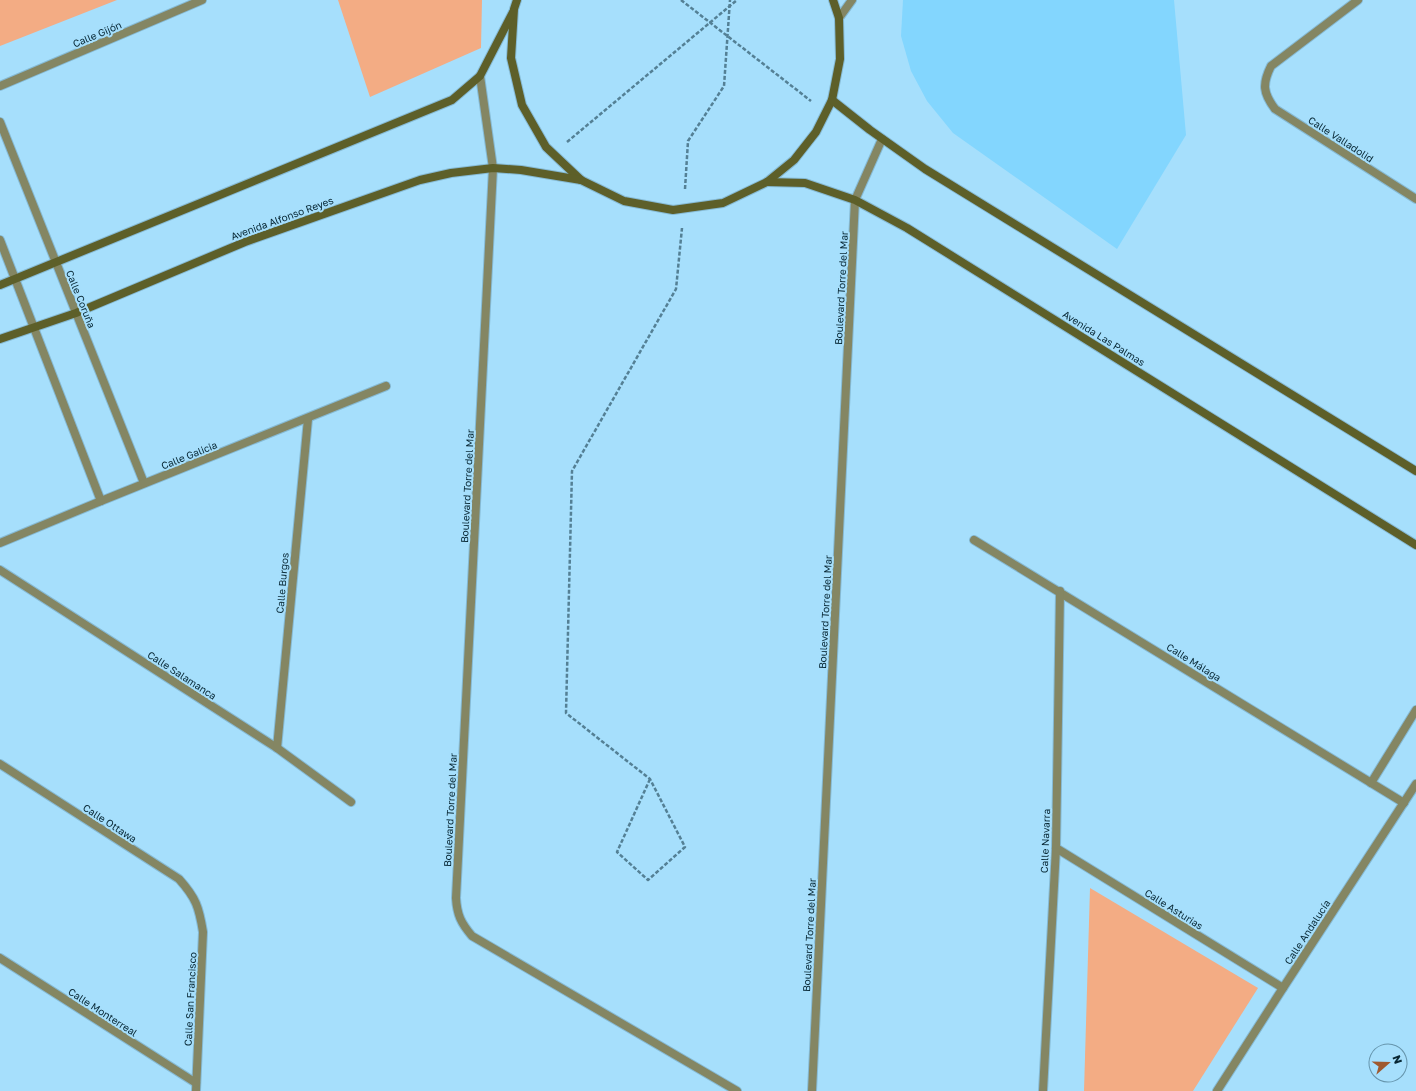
<svg xmlns="http://www.w3.org/2000/svg" width="1416" height="1091" font-family="'Golos Text',sans-serif">
<style>
.built{fill:#83d6fe}
.green{fill:#f3ac84}
.lines{fill:none;stroke-linecap:round;stroke-linejoin:round}
.street-casing{stroke:#86bad4;stroke-width:10}
.secondary-casing{stroke:#86bad4;stroke-width:10}
.path{stroke:#548095;stroke-width:2.5;stroke-dasharray:4 2;stroke-linecap:butt}
.street{stroke:#848663;stroke-width:8}
.secondary{stroke:#5d5f29;stroke-width:8}
.labels{text-anchor:middle;dominant-baseline:central;stroke-width:4;stroke-linejoin:round;paint-order:stroke}
.street-label{font-size:10px;fill:#072734;stroke:#a6dffc}
</style>
<rect width="100%" height="100%" fill="#a6dffc"/>
<path class="built" d="M903 0H1174L1186 135 1117 249 953 133 927 101 911 71 901 36Z"/>
<g class="green">
<path d="M0 0H117L0 46Z"/>
<path d="M338 0H482L481 48 370 97Z"/>
<path d="M1090 888 1258 988 1193 1091H1084Z"/>
</g>
<g class="lines">
<defs>
<g id="street">
<path d="M1358 0 1271 66C1262 84 1263 93 1275 109L1416 199"/>
<path d="M839 18 852 0"/>
<path d="M480 76 493 168 456 898C457 915 461 923 472 936L737 1091"/>
<path d="M0 86 202 0"/>
<path d="M0 122 144 483"/>
<path d="M0 240 101 501"/>
<path d="M974 540 1404 803"/>
<path d="M0 543 101 501 386 386"/>
<path d="M0 570 277 748 351 802"/>
<path d="M277 748 308 419"/>
<path d="M0 764 179 879C196 898 199 907 203 932L196 1091"/>
<path d="M1371 783 1416 710"/>
<path d="M1056 848 1283 988"/>
<path d="M0 958 196 1083"/>
<path d="M812 1091 855 200 882 139"/>
<path d="M1043 1091 1056 848 1060 591"/>
<path d="M1217 1091 1283 988 1416 784"/>
</g>
<g id="secondary">
<path d="M517 0 514 9 511 58 522 105 546 147 581 180 624 201 673 210 723 203 767 182 794 160 816 132 832 100 840 59 839 18 833 0"/>
<path d="M832 100 870 130 925 169 1416 471"/>
<path d="M767 182 805 183 855 200 907 228 1416 545"/>
<path d="M0 285 452 100 480 76 513 12"/>
<path d="M0 339 76 313 245 242 420 180 451 173 493 168 521 170 581 180"/>
</g>
</defs>
<use href="#street" class="street-casing"/>
<use href="#secondary" class="secondary-casing"/>
<g class="path">
<path d="M681 0 811 101"/>
<path d="M567 142 737 0"/>
<path d="M685 189 688 141 724 86 730 0"/>
<path d="M650 779 617 852 648 880 685 847 650 779 566 713 572 471 676 289 682 228"/>
</g>
<use href="#street" class="street"/>
<use href="#secondary" class="secondary"/>
</g>
<g class="labels">
<g class="street-label">
<text transform="translate(97 34) rotate(-23)">Calle Gijón</text>
<text transform="translate(1341 139) rotate(33)">Calle Valladolid</text>
<text transform="translate(282 218) rotate(-20)">Avenida Alfonso Reyes</text>
<text transform="translate(841 288) rotate(-87)">Boulevard Torre del Mar</text>
<text transform="translate(81 299) rotate(68)">Calle Coruña</text>
<text transform="translate(1104 338) rotate(32)">Avenida Las Palmas</text>
<text transform="translate(189 455) rotate(-22)">Calle Galicia</text>
<text transform="translate(467 486) rotate(-87)">Boulevard Torre del Mar</text>
<text transform="translate(282 583) rotate(-85)">Calle Burgos</text>
<text transform="translate(825 612) rotate(-87)">Boulevard Torre del Mar</text>
<text transform="translate(1194 662) rotate(32)">Calle Málaga</text>
<text transform="translate(182 675) rotate(33)">Calle Salamanca</text>
<text transform="translate(450 810) rotate(-87)">Boulevard Torre del Mar</text>
<text transform="translate(110 823) rotate(33)">Calle Ottawa</text>
<text transform="translate(1045 841) rotate(-88)">Calle Navarra</text>
<text transform="translate(1174 909) rotate(32)">Calle Asturias</text>
<text transform="translate(1307 932) rotate(-57)">Calle Andalucía</text>
<text transform="translate(809 935) rotate(-87)">Boulevard Torre del Mar</text>
<text transform="translate(190 999) rotate(-87)">Calle San Francisco</text>
<text transform="translate(103 1012) rotate(33)">Calle Monterreal</text>
</g>
</g>
<g transform="translate(1388 1063) rotate(70)"><circle r="19" fill="#a6dffc" stroke="#6695ac"/>
<path d="M0-3L7 15L0 10L-7 15Z" fill="#9f592e"/>
<text y="-6" font-size="11" font-weight="bold" text-anchor="middle" fill="#072734">N</text>
</g>
</svg>
